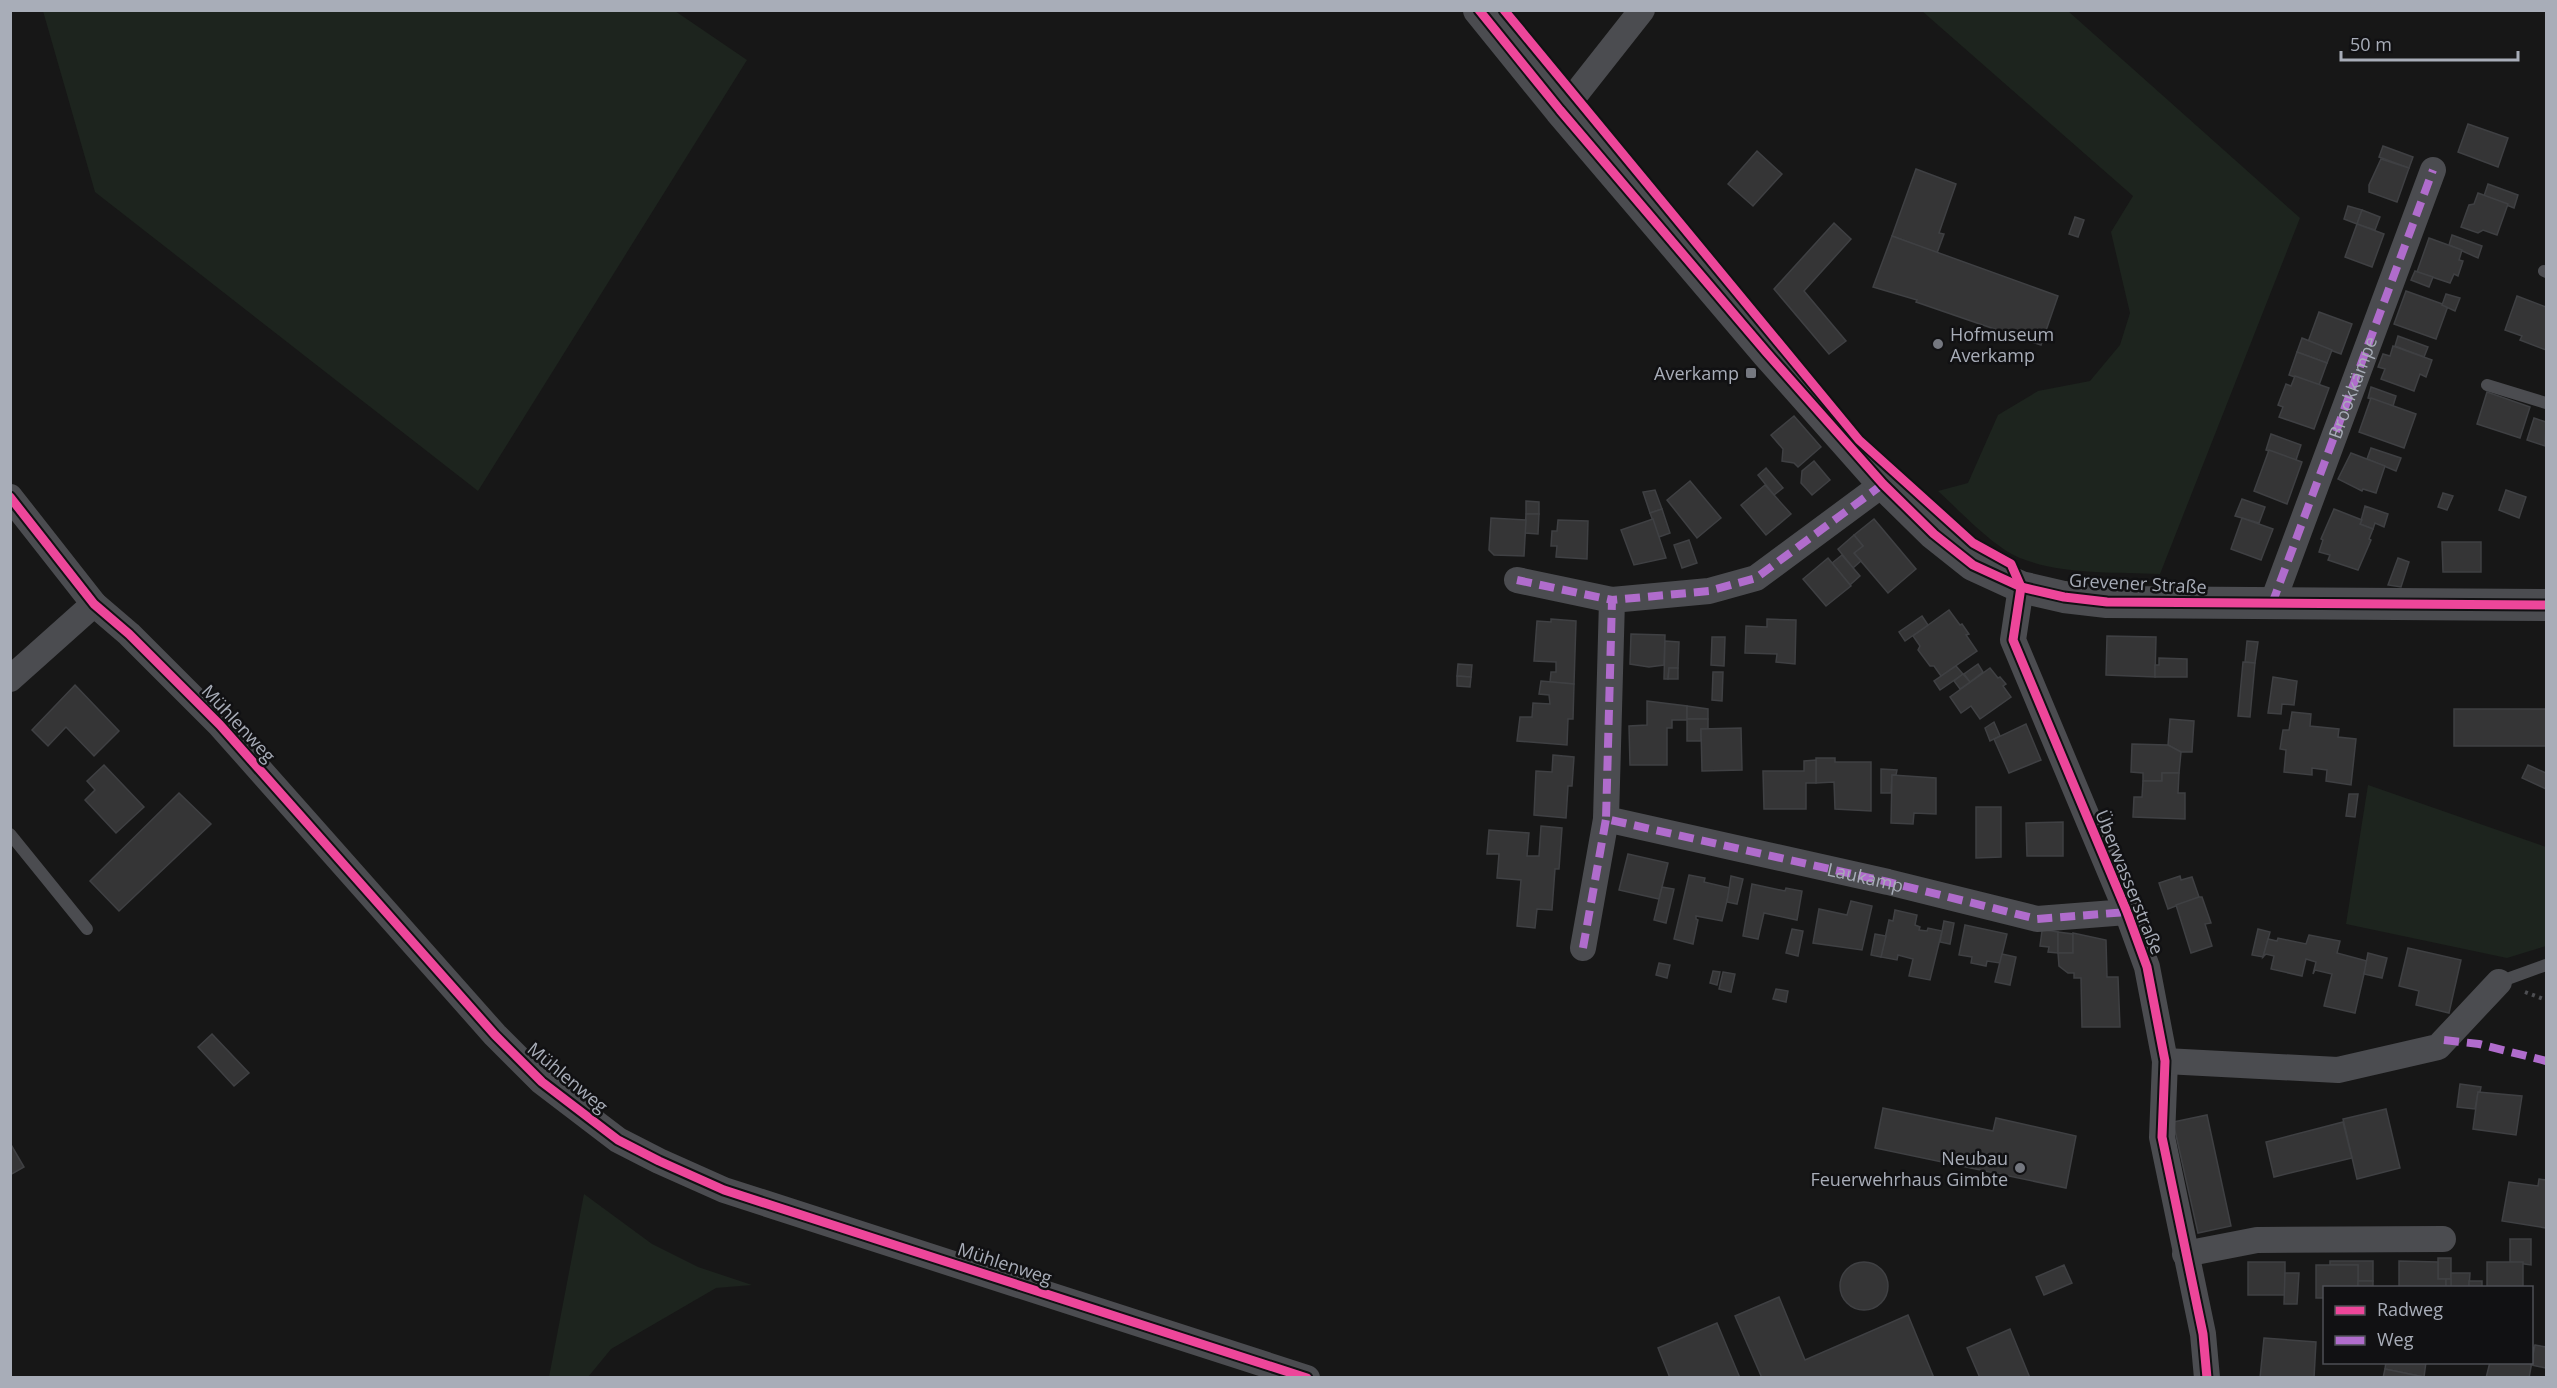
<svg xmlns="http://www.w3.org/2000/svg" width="2557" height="1388" font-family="'Open Sans',sans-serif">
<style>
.green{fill:#1d241e}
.building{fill:#353536;stroke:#3f4043;stroke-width:1.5}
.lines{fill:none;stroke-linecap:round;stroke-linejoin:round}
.path{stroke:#4d4e52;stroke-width:4;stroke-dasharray:3 4.5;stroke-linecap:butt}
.service{stroke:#4b4c50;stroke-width:12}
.minor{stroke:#4b4c50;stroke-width:26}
.tertiary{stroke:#4b4c50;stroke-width:32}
.quiet{stroke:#b06ccc;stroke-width:8;stroke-dasharray:15 8;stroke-linecap:butt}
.cycleway-casing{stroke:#111113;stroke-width:13}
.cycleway{stroke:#ed469a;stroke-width:9}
.poi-dot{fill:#757880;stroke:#111113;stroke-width:2}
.labels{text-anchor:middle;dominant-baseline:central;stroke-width:5;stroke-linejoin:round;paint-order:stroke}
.poi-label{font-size:18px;fill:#a8adb8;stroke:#111113;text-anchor:end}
.street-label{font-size:18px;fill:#a8adb8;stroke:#111113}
</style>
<rect width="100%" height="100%" fill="#171717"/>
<g class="green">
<path d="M43 11H675L747 60 478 491 95 192Z"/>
<path d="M1922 11H2068L2300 218 2160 574C2115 572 2062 575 2020 558 1993 547 1960 511 1938 491L1968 483 1998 415 2038 391 2090 381 2120 345 2130 313 2111 232 2133 196Z"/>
<path d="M2368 785 2546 847V946L2507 958 2346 924Z"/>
<path d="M584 1194 652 1244 698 1267 752 1285 716 1288 611 1349 588 1377H549Z"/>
</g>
<g class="building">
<path d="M2468 124 2508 138 2498 167 2458 152Z"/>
<path d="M2383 146 2413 157 2409 168 2379 157Z"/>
<path d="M1757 151 1782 174 1753 206 1728 184Z"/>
<path d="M2381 159 2409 168 2397 202 2369 192V185Z"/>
<path d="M1916 169 1956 184 1939 233 1944 234 1937 253 1892 236Z"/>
<path d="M2488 184 2518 195 2514 208 2484 196Z"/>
<path d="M2478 193 2508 204 2497 235 2483 230 2478 233 2461 227 2469 205 2474 204Z"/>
<path d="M2348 206 2362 210 2357 224 2344 219Z"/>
<path d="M2362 210 2380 217 2375 230 2357 224Z"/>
<path d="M2075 217 2084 220 2078 237 2069 234Z"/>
<path d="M1834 223 1851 239 1804 291 1846 341 1829 354 1774 289Z"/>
<path d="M2357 224 2384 234 2372 267 2345 257Z"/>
<path d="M2452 235 2482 246 2478 258 2449 245Z"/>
<path d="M1892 236 2058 296 2041 345 1916 302 1917 300 1873 287Z"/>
<path d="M2429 238 2462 250 2459 260 2463 261 2458 276 2454 274 2450 283 2417 272Z"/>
<path d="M2415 271 2433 277 2429 287 2411 280Z"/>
<path d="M2406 291 2448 306 2436 339 2394 324Z"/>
<path d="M2446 294 2460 298 2455 311 2442 305Z"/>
<path d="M2517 296 2546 307V350L2520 340 2522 336 2505 330Z"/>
<path d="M2319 312 2352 324 2341 354 2308 342Z"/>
<path d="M2398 336 2428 347 2424 357 2395 346Z"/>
<path d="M2302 338 2332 350 2327 363 2297 352Z"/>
<path d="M2393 346 2432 360 2426 377 2420 374 2414 391 2381 379 2385 369 2378 367 2383 354 2390 356Z"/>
<path d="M2297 352 2327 363 2319 385 2289 375Z"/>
<path d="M2295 376 2329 388 2314 429 2279 417 2283 407 2278 405 2286 384 2291 386Z"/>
<path d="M2371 387 2396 396 2393 406 2368 398Z"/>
<path d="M2487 392 2530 407 2520 438 2477 424Z"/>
<path d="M2371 398 2416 414 2404 448 2359 432Z"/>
<path d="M1794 416 1821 447 1798 467 1794 463 1782 461 1783 449 1771 435Z"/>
<path d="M2534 418 2546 422 2545 446 2527 440Z"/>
<path d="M2271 434 2301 445 2296 460 2266 450Z"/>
<path d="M2371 448 2401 458 2396 471 2367 459Z"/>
<path d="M2269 450 2302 462 2287 504 2254 491Z"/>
<path d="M2351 453 2385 466 2376 493 2363 489 2362 491 2338 479Z"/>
<path d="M1814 461 1830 480 1812 495 1801 483 1802 471Z"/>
<path d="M1766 468 1783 488 1774 495 1758 475Z"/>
<path d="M1690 481 1721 518 1697 538 1667 500Z"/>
<path d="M1765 485 1791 514 1766 535 1741 505Z"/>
<path d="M1655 490 1662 509 1650 513 1643 492Z"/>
<path d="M2506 490 2526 497 2519 518 2499 510Z"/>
<path d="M2443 493 2453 496 2447 510 2438 507Z"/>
<path d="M2242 499 2265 507 2259 523 2235 516Z"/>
<path d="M1526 501 1539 502V514H1526Z"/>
<path d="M2365 506 2388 514 2384 527 2375 523 2373 529 2360 524Z"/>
<path d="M1662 509 1670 533 1659 537 1650 513Z"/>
<path d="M2334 509 2362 520 2360 524 2373 529 2369 539 2371 540 2358 570 2328 560 2330 555 2319 552 2323 540 2321 539Z"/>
<path d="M1526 514H1539L1538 534 1525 533Z"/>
<path d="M1491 518 1526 520 1524 556 1494 555 1489 550Z"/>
<path d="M2242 518 2273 529 2261 560 2231 549Z"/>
<path d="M1653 519 1666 558 1634 565 1621 530Z"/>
<path d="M1874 519 1916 569 1888 593 1854 553 1863 546 1854 535Z"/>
<path d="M1558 520 1588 521 1587 559 1556 557 1557 546H1551L1552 531H1557Z"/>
<path d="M1854 535 1863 546 1854 553 1861 561 1853 568 1838 549Z"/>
<path d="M1689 540 1697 563 1682 568 1674 545Z"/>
<path d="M2442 542H2481V572H2443Z"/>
<path d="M1842 555 1860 576 1850 585 1832 563Z"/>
<path d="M1828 558 1851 586 1826 606 1803 579Z"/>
<path d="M2398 558 2409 562 2401 587 2388 585Z"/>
<path d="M1949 610 1960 625 1962 624 1969 634 1966 635 1977 651 1941 676 1934 666H1930L1918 650 1920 646 1913 636Z"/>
<path d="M1922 616 1928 625 1905 641 1899 632Z"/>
<path d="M1551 619 1576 621 1574 684 1550 682 1551 672H1556V662L1534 661 1537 621 1551 622Z"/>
<path d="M1767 619 1796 620 1795 664 1776 662 1777 654 1745 653 1746 626 1767 627Z"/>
<path d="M1631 634 1665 635 1664 665 1649 667 1630 664Z"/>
<path d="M2107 636 2156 637 2155 677 2106 675Z"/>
<path d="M1712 637H1725L1724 666 1711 665Z"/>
<path d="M1665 641 1679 642 1678 668H1669L1668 679H1664Z"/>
<path d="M2247 641 2258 642 2255 663 2245 662Z"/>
<path d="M2159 658 2187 659V677H2155V665H2159Z"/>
<path d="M2243 662 2255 663 2250 717 2238 716Z"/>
<path d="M1458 664 1472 665 1471 677 1457 676Z"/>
<path d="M1978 664 1983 672 1970 682 1964 674Z"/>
<path d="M1956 666 1963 674 1940 690 1934 681Z"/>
<path d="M1669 668H1678V679H1668Z"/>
<path d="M1990 668 1998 678 2000 677 2006 684 2003 686 2011 697 1980 719 1971 706 1961 713 1950 697Z"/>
<path d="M1713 672H1723L1722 701 1712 700Z"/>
<path d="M1963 674 1970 682 1960 689 1954 681Z"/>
<path d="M1457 676 1471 677 1470 687 1457 686Z"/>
<path d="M2273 677 2297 681 2294 705 2282 704 2281 714 2268 713Z"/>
<path d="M1541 681 1574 684 1573 719H1568L1567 745 1517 741 1520 717H1532L1533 703 1550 704 1549 695 1539 694Z"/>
<path d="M75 685 119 731 94 756 66 727 48 746 32 730Z"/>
<path d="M1647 701 1687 706V720H1672V728H1667V765H1630L1629 726 1647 725Z"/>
<path d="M1687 706 1708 709V719H1687Z"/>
<rect x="2454" y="709" width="92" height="37"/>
<path d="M2292 712 2311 714 2310 726 2339 729 2338 737 2356 739 2351 785 2326 781 2327 770 2312 768V775L2284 772 2286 750 2280 749 2283 730H2289Z"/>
<path d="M1687 719H1708V729H1701V741H1687Z"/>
<path d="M2170 719 2194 721 2192 752H2181L2168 745Z"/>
<path d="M1994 722 2000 736 1990 741 1985 728Z"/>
<path d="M2026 724 2041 760 2009 773 1994 739Z"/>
<path d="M1741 728 1742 770 1702 771 1701 729Z"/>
<path d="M2132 744 2168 745 2181 752 2179 773H2162V781H2143V773L2131 772Z"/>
<path d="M1553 755 1574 757 1572 786H1568L1566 818 1534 815 1536 771 1552 772Z"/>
<path d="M1816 758H1835V762H1871V811L1835 809 1834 782 1816 783Z"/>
<path d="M1816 760V783H1806V809H1764L1763 771H1804V761Z"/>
<path d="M104 765 144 807 116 833 85 800 95 790 87 781Z"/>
<path d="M2528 765 2546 773V789L2522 778Z"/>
<path d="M1881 769 1897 770 1896 775H1892L1891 793H1881Z"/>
<path d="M2162 773H2179L2178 793H2185V819L2133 817 2134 797H2142L2143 781H2162Z"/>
<path d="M1892 775 1936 778V814L1914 813 1913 824 1891 823Z"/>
<path d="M179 793 211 824 119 911 90 881Z"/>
<path d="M2349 794H2358L2355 817 2346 816Z"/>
<path d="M1976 807H2001V857L1976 858Z"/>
<path d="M2063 822V856H2027L2026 823Z"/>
<path d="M1541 826 1562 828 1559 869H1555L1552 910 1537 909 1535 928 1517 926 1521 880 1497 878 1499 854H1487L1489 830 1529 833 1527 856H1539Z"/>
<path d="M1628 854 1668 863 1659 899 1619 890Z"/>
<path d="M1689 875 1705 878 1704 882 1730 888 1722 921 1696 916V919L1698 920 1693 944 1674 939Z"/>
<path d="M1731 876 1743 879 1737 904 1727 902Z"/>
<path d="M2180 876 2181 880 2192 877 2199 897 2168 909 2159 883Z"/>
<path d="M1752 884 1785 891 1786 888 1802 891 1797 920 1764 913 1758 939 1743 936Z"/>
<path d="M1662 887 1674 889 1666 923 1654 920Z"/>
<path d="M2199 897H2202L2211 923 2205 924 2212 946 2191 953 2176 905Z"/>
<path d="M1851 901 1872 906 1862 950 1813 943 1819 909 1847 915Z"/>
<path d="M1895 910 1917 915 1915 925 1920 927 1919 930 1927 931 1928 928 1942 931 1930 980 1909 976 1913 959 1898 955 1897 960 1881 957 1889 920 1893 921Z"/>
<path d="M1944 921 1954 923 1950 944 1940 942Z"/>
<path d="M1965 925 2007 934 2000 963 1987 961 1986 966 1971 963 1972 957 1959 955Z"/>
<path d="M2032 928 2058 932V953L2048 952 2049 947 2040 946 2042 931Z"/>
<path d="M1792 929 1803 931 1798 956 1786 953Z"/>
<path d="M2258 929 2270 932 2263 957 2252 955Z"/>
<path d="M2058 932 2073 934V953H2058Z"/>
<path d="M2073 933 2106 940 2107 977H2118L2120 1027H2082L2081 978H2074V973H2068L2059 966 2058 953H2073Z"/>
<path d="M1875 934 1886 936 1881 957 1871 955Z"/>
<path d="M2309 935 2340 941 2337 953 2367 961 2355 1013 2324 1006 2332 974 2315 970 2313 974 2316 962 2306 959 2302 976 2271 969 2274 956 2266 954 2263 957 2268 939 2277 941 2278 938 2306 944Z"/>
<path d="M2408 948 2461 960 2449 1013 2416 1005 2419 991 2399 986Z"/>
<path d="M2368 953 2387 958 2382 978 2364 974Z"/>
<path d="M2002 954 2016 957 2010 985 1995 982Z"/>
<path d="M1659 963 1670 965 1667 978 1656 975Z"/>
<path d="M1713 971 1720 972 1717 985 1710 983Z"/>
<path d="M1723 972 1735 974 1731 992 1719 989Z"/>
<path d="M1776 989 1788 991 1786 1002 1773 999Z"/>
<path d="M212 1034 249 1073 234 1086 198 1047Z"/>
<path d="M2460 1084 2481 1087 2480 1092H2478L2475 1109 2457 1107Z"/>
<path d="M2478 1092 2522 1096 2516 1135 2473 1129Z"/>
<path d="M1883 1108 1993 1131 1996 1118 2076 1136 2066 1188 1875 1148Z"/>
<path d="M2386 1109 2400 1168 2357 1179 2343 1119Z"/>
<path d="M2207 1115 2231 1226 2198 1233 2173 1122Z"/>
<path d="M2343 1122 2352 1158 2274 1177 2266 1142Z"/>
<path d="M10 1143 24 1167 10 1175Z"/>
<path d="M2539 1179 2546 1180V1228L2502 1221 2509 1182 2538 1186Z"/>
<path d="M2510 1239H2531V1265L2510 1262Z"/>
<rect x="2438" y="1258" width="13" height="21"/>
<path d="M2330 1261H2373V1281H2358V1265H2330Z"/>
<path d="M2399 1261 2438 1262V1279H2446V1288H2399Z"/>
<rect x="2248" y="1262" width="37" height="33"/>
<rect x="2487" y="1262" width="36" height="26"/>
<circle cx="1864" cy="1286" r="24"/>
<path d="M2064 1265 2072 1283 2044 1295 2036 1277Z"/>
<path d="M2316 1265H2358V1288H2324V1298H2316Z"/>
<path d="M2285 1273H2299L2297 1304H2284Z"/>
<path d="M2451 1273H2470L2469 1288H2451Z"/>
<rect x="2446" y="1279" width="5" height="9"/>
<rect x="2358" y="1281" width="15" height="7"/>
<rect x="2469" y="1281" width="13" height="7"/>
<path d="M1779 1297 1805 1360 1908 1315 1934 1378H1762L1735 1316Z"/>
<path d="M1717 1323 1740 1378H1670L1658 1348Z"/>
<path d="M2010 1329 2030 1378H1980L1967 1348Z"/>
<path d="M2264 1338 2316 1342 2314 1378H2260Z"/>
<path d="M2535 1345 2529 1378H2486L2490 1362H2532V1352Z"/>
<path d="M2535 1345 2546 1347V1368L2531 1365Z"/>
<path d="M2386 1362H2426L2424 1377 2385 1369Z"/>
<path d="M2385 1369 2424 1377 2423 1378H2383Z"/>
</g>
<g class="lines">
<path class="path" d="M2525 992 2546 1000"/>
<g class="service">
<path d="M2544 271 2546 272"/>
<path d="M2487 385 2546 403"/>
<path d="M10 834 87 929"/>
<path d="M2499 982 2546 965"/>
</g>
<g class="minor">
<path d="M1560 110 1575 95 1642 10"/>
<path id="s1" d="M1883 484 1756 578 1709 591 1612 600 1606 819 1888 882 2037 919 2127 912"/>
<path d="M10 497 94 604 129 634 220 725 495 1035 542 1082 618 1140 659 1161 724 1190 1307 1378"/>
<path d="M1517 580 1612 600"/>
<path d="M2021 587 2013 640 2127 912 2147 967 2165 1061 2162 1137 2203 1334 2207 1378"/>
<path id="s2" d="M2272 604 2433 170"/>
<path d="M10 679 94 604"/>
<path d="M1583 948 1606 819"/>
<path d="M2165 1061 2338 1070 2438 1047 2499 982"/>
<path d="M2185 1254 2257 1240 2443 1239"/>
</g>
<path class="tertiary" d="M1479 10 1560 110 1767 353 1883 484 1934 534 1973 565 2021 587 2064 597 2107 602 2546 605"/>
<g class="quiet">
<path d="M1883 484 1756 578 1709 591 1612 600 1606 819 1888 882 2037 919 2127 912"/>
<path d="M1517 580 1612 600"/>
<path d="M2272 604 2433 170"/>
<path d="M1583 948 1606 819"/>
<path d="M2444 1040 2479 1044 2546 1061"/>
</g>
<defs>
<g id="cycleway">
<path d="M1479 10 1560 110 1767 353 1883 484 1934 534 1973 565 2021 587 2064 597 2107 602 2546 605"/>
<path d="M1504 10 1859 440 1973 543 2011 564 2021 587"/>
<path d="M10 497 94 604 129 634 220 725 495 1035 542 1082 618 1140 659 1161 724 1190 1307 1378"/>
<path d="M2021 587 2013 640 2127 912 2147 967 2165 1061 2162 1137 2203 1334 2207 1378"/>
</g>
</defs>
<use href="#cycleway" class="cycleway-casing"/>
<use href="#cycleway" class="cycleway"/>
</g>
<g class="poi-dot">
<circle cx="1938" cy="344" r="6"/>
<rect x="1745" y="367" width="12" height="12" rx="3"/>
<circle cx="2020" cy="1168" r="6"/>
</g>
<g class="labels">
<g class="poi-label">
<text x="1950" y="334" text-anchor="start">Hofmuseum<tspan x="1950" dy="21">Averkamp</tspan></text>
<text x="1739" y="373">Averkamp</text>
<text x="2008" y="1158">Neubau<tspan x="2008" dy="21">Feuerwehrhaus Gimbte</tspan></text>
</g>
<g class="street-label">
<text stroke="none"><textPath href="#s2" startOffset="231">Brookkämpe</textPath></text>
<text transform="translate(2138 583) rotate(3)">Grevener Straße</text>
<text transform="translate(239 723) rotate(47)">Mühlenweg</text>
<text stroke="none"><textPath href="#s1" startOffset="789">Laukamp</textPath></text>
<text transform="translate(2130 882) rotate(68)">Überwasserstraße</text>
<text transform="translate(568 1077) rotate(40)">Mühlenweg</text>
<text transform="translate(1005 1263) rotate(18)">Mühlenweg</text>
</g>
</g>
<rect width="2557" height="1388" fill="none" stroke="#a8adb8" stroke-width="24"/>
<rect x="2323" y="1286" width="210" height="78" fill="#111113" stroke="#4d4f55" stroke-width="1.5"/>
<rect x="2335" y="1306" width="30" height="9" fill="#ed469a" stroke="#4d4f55" stroke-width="1.5"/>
<text x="2377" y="1316" font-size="18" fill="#a8adb8">Radweg</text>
<rect x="2335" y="1336" width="30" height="9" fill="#b06ccc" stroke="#4d4f55" stroke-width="1.5"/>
<text x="2377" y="1346" font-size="18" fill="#a8adb8">Weg</text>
<path d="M2341 51v9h177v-9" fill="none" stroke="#a8adb8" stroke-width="3"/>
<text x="2350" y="51" font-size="18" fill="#a8adb8" stroke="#111113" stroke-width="4.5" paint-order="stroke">50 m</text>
</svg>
